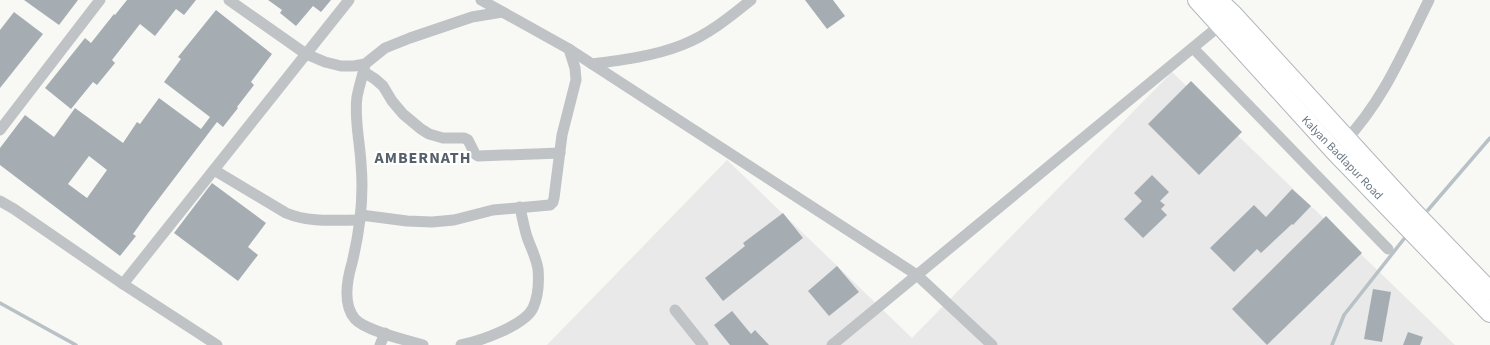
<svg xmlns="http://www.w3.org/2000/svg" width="1490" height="345" font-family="'Source Sans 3',sans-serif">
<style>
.built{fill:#e8e9e8}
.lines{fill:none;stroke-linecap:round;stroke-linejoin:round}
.stream{stroke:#b8c1c6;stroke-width:3.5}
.building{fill:#a5adb3;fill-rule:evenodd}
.primary-casing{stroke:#b2b7bb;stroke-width:20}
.minor{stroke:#bfc3c6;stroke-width:11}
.primary{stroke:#fff;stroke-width:18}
.labels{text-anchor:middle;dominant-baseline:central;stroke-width:4;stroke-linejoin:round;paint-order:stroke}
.street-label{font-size:12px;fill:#697784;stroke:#fff}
.district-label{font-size:16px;font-weight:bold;letter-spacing:1px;fill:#56606a;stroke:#fff}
</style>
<rect width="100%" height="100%" fill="#f8f8f5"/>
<path class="built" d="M1172 72 1455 345H547L727 160 912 338Z"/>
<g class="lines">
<g class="stream">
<path d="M1428 210 1490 138"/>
<path d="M0 303 76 345"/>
<path d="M1332 345 1344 315 1407 235"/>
</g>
</g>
<g class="building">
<path d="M24 0H78L59 25Z"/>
<path d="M127 0H196L184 15 176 9 155 36 140 24 112 60 115 63 97 85 93 82 71 109 45 88 85 38 91 43 114 14 115 15Z"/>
<path d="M268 0H331L321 12 313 6 296 26 280 13 282 10Z"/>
<path d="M805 0H833L845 16 827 29Z"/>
<path d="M216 10 272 54 251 82 254 85 237 107 238 108 223 127 217 122 148 213 133 234 136 236 120 256 0 165V148L25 115 54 137 75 108 123 143 137 122 140 124 159 98 201 129 210 117 164 82 181 59 178 57ZM89 156 107 170 87 198 68 184Z"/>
<path d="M14 12 43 34 0 88V30Z"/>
<path d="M1191 81 1242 132 1199 175 1148 124Z"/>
<path d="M1152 175 1169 192 1160 201 1165 205 1161 209 1167 215 1143 238 1124 219 1142 201 1134 193Z"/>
<path d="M212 183 266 223 248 247 258 255 238 281 174 233Z"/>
<path d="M1292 189 1311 206 1293 225 1292 224 1261 253 1257 249 1234 272 1210 248 1254 205 1266 217Z"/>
<path d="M783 213 803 238 723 301 705 278 745 246 743 243Z"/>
<path d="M1326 216 1362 253 1267 345 1232 309Z"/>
<path d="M837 266 859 292 829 316 808 291Z"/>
<path d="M1373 289 1391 292 1382 342 1364 339Z"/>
<path d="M732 311 751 334 755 330 769 345H730L714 325Z"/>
<path d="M1408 332 1423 337 1420 345H1403Z"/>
</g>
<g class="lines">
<defs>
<g id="primary">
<path d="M1197 0 1334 151 1490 313"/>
<path d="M1218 0 1233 14 1413 211 1490 291"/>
</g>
</defs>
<use href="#primary" class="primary-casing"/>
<g class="minor">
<path d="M229 0 306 54 325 62 341 66H354L365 64 385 48 410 38 472 17 502 12"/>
<path d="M481 0 569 49 917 275 832 345"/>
<path d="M1193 48 1388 249"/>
<path d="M365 64C363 75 359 86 357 97 354 119 360 142 361 164 364 197 360 230 352 263 347 280 342 304 355 319 366 331 406 340 423 345"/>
<path d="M592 64C623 60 654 56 682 45 708 35 730 17 751 0"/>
<path d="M364 72 375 79 383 86 392 101 403 114 421 129 429 134 443 138H464L468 140 475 154 478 156 560 153"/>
<path d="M0 130 100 0"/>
<path d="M1343 143C1383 102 1404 50 1429 0"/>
<path d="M214 170 286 213C310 223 335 220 360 220"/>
<path d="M0 201 14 209 123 284 349 0"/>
<path d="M361 215 407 221 432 222 454 220 493 210 550 205 553 202 554 198 562 135 576 80 575 68 569 49"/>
<path d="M123 284 217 345"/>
<path d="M675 310 703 345"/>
<path d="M380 345 385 333"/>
<path d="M461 345C480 341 524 326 533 308 538 297 539 281 538 269 536 257 531 248 527 237 524 227 522 217 520 207"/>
<path d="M992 345 917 275 1224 22"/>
</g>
<use href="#primary" class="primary"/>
</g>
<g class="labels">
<g class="street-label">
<text transform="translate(1342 158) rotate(46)">Kalyan Badlapur Road</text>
</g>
<g class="district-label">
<text x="423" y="158">AMBERNATH</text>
</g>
</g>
</svg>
